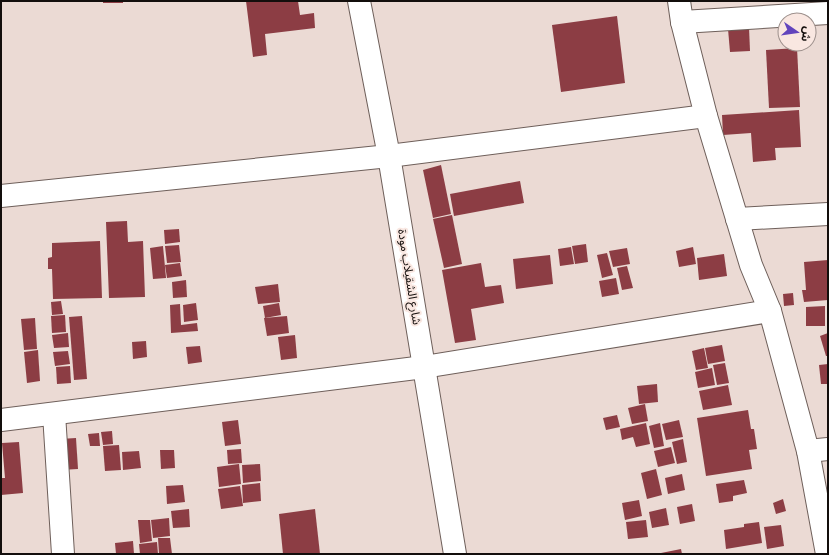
<svg xmlns="http://www.w3.org/2000/svg" width="829" height="555" font-family="Signika,'Noto Sans Arabic',sans-serif">
<style>
.building{fill:#8c3d44}
.lines{fill:none;stroke-linecap:round;stroke-linejoin:round}
.minor-casing{stroke:#6e5f5a;stroke-width:24}
.minor{stroke:#fff;stroke-width:22}
.labels{text-anchor:middle;dominant-baseline:central;stroke-width:4;stroke-linejoin:round;paint-order:stroke}
.street-label{font-size:12px;fill:#130e0c;stroke:#f9e7e1}
</style>
<rect width="100%" height="100%" fill="#ebdad4"/>
<g class="building">
<rect x="103" y="1" width="20" height="2"/>
<path d="M246 1H298L300 15 314 13 315 28 265 34 267 55 253 57Z"/>
<path d="M617 16 625 83 561 92 552 25Z"/>
<path d="M749 27 750 51 730 52 728 29Z"/>
<path d="M797 48 800 107 769 108 766 50Z"/>
<path d="M799 110 801 147 775 148 776 160 753 162 751 133 723 135 722 115Z"/>
<path d="M441 165 451 214 433 218 423 170Z"/>
<path d="M520 181 524 203 454 216 450 194Z"/>
<path d="M452 215 462 264 444 268 433 219Z"/>
<path d="M127 221 128 242 143 241 145 297 109 298 106 222Z"/>
<path d="M179 229 180 242 165 244 164 230Z"/>
<path d="M100 241 102 298 53 299 52 269H48V258L52 257V243Z"/>
<path d="M586 244 588 262 575 264 572 246Z"/>
<path d="M179 245 181 262 167 263 165 246Z"/>
<path d="M163 246 166 278 153 279 150 248Z"/>
<path d="M571 247 574 264 560 266 558 249Z"/>
<path d="M693 247 696 264 679 267 676 251Z"/>
<path d="M627 248 630 264 613 267 609 251Z"/>
<path d="M607 253 613 275 602 278 597 255Z"/>
<path d="M724 254 727 276 699 280 697 258Z"/>
<path d="M550 255 553 284 516 289 513 259Z"/>
<path d="M828 260V300L804 302 802 290H806L804 262Z"/>
<path d="M180 263 182 276 167 278 165 265Z"/>
<path d="M481 263 485 287 501 285 504 303 471 309 476 340 455 343 442 270Z"/>
<path d="M627 266 633 288 622 290 617 268Z"/>
<path d="M616 278 619 294 602 297 599 281Z"/>
<path d="M186 280 187 297 173 298 172 282Z"/>
<path d="M278 284 280 302 258 304 255 287Z"/>
<path d="M793 293 794 305 784 306 783 294Z"/>
<path d="M61 301 63 314 52 315 51 302Z"/>
<path d="M196 303 198 320 184 322 183 305Z"/>
<path d="M279 303 281 315 265 318 263 306Z"/>
<path d="M180 304 181 325 197 323 198 331 171 333 170 305Z"/>
<path d="M825 306V326H806V307Z"/>
<path d="M65 315 66 332 52 333 51 316Z"/>
<path d="M82 316 87 379 74 380 69 317Z"/>
<path d="M287 316 289 333 267 336 264 318Z"/>
<path d="M35 318 37 349 24 350 21 319Z"/>
<path d="M68 333 69 347 54 348 52 335Z"/>
<path d="M828 333V356H826L820 336Z"/>
<path d="M295 335 297 358 281 360 278 337Z"/>
<path d="M146 341 147 357 133 359 132 342Z"/>
<path d="M722 345 725 361 708 364 705 348Z"/>
<path d="M200 346 202 362 188 364 186 347Z"/>
<path d="M704 348 708 368 696 370 692 351Z"/>
<path d="M38 350 40 381 27 383 24 352Z"/>
<path d="M68 351 70 364 55 366 53 352Z"/>
<path d="M725 363 729 383 717 385 713 365Z"/>
<path d="M828 364V384H821L819 365Z"/>
<path d="M70 366 71 383 57 384 56 367Z"/>
<path d="M712 368 715 385 698 388 695 372Z"/>
<path d="M657 384 658 402 639 404 637 386Z"/>
<path d="M728 385 732 405 703 410 699 391Z"/>
<path d="M645 404 648 421 632 424 628 408Z"/>
<path d="M748 410 751 429H754L757 449 749 450 752 469 706 476 697 418Z"/>
<path d="M617 415 620 427 606 430 603 418Z"/>
<path d="M238 420 241 444 225 446 222 422Z"/>
<path d="M679 420 683 437 666 440 662 424Z"/>
<path d="M646 423 650 444 636 447 633 437 622 440 620 429Z"/>
<path d="M660 423 664 446 654 448 649 426Z"/>
<path d="M112 431 113 444 103 445 101 432Z"/>
<path d="M99 433 100 446H90L88 434Z"/>
<path d="M76 438 78 469 61 470 60 439Z"/>
<path d="M683 439 687 462 677 464 672 442Z"/>
<path d="M19 442 23 493 1 495V478H5L2 443Z"/>
<path d="M119 445 121 470 105 471 103 446Z"/>
<path d="M671 447 675 463 658 467 654 451Z"/>
<path d="M241 449 242 463 228 464 227 450Z"/>
<path d="M160 450H174L175 468 161 469Z"/>
<path d="M139 451 141 468 123 470 122 452Z"/>
<path d="M239 464 241 484 219 487 217 467Z"/>
<path d="M260 464 261 481 243 483 242 465Z"/>
<path d="M656 469 662 495 647 499 641 473Z"/>
<path d="M682 474 685 490 668 494 665 478Z"/>
<path d="M744 480 747 493 733 496V501L719 503 716 484Z"/>
<path d="M260 483 261 501 243 503 242 485Z"/>
<path d="M183 485 185 502 167 504 166 486Z"/>
<path d="M240 486 243 506 221 509 218 489Z"/>
<path d="M783 499 786 511 776 514 773 503Z"/>
<path d="M639 500 642 516 625 520 622 503Z"/>
<path d="M692 504 695 521 680 524 677 507Z"/>
<path d="M666 508 669 525 652 528 649 512Z"/>
<path d="M189 509 190 527 173 528 171 511Z"/>
<path d="M315 509 320 554H283L279 514Z"/>
<path d="M169 518 170 536 153 538 151 520Z"/>
<path d="M138 520H150L152 541 140 543Z"/>
<path d="M646 520 648 537 628 539 626 522Z"/>
<path d="M759 522 762 543 726 549 724 530 744 527V524Z"/>
<path d="M781 525 784 546 767 549 764 527Z"/>
<path d="M158 538H170L172 554H159Z"/>
<path d="M133 541 134 554H116L115 543Z"/>
<path d="M157 542 158 554H140L139 544Z"/>
<path d="M681 549 682 554H661V553Z"/>
</g>
<g class="lines">
<defs>
<g id="minor">
<path d="M359 1 389 156 455 554"/>
<path d="M679 1 682 22 706 116 751 265 770 311 808 451 827 554"/>
<path d="M682 22 828 13"/>
<path d="M1 196 389 156 706 116"/>
<path d="M737 219 828 214"/>
<path d="M54 414 63 554"/>
<path d="M1 420 424 367 770 311"/>
<path d="M808 451 828 449"/>
</g>
</defs>
<use href="#minor" class="minor-casing"/>
<use href="#minor" class="minor"/>
</g>
<g class="labels">
<g class="street-label">
<text transform="translate(409 277) rotate(81)">شارع الشقيلاب مودة</text>
</g>
</g>
<rect width="829" height="555" fill="none" stroke="#130e0c" stroke-width="4"/>
<g transform="translate(797 32) rotate(103)"><circle r="19" fill="#f9e7e1" stroke="#9d908c"/>
<path d="M0-3L7 15L0 10L-7 15Z" fill="#6244bd"/>
<text y="-6" font-size="11" font-weight="bold" text-anchor="middle" fill="#130e0c">ش</text>
</g>
</svg>
